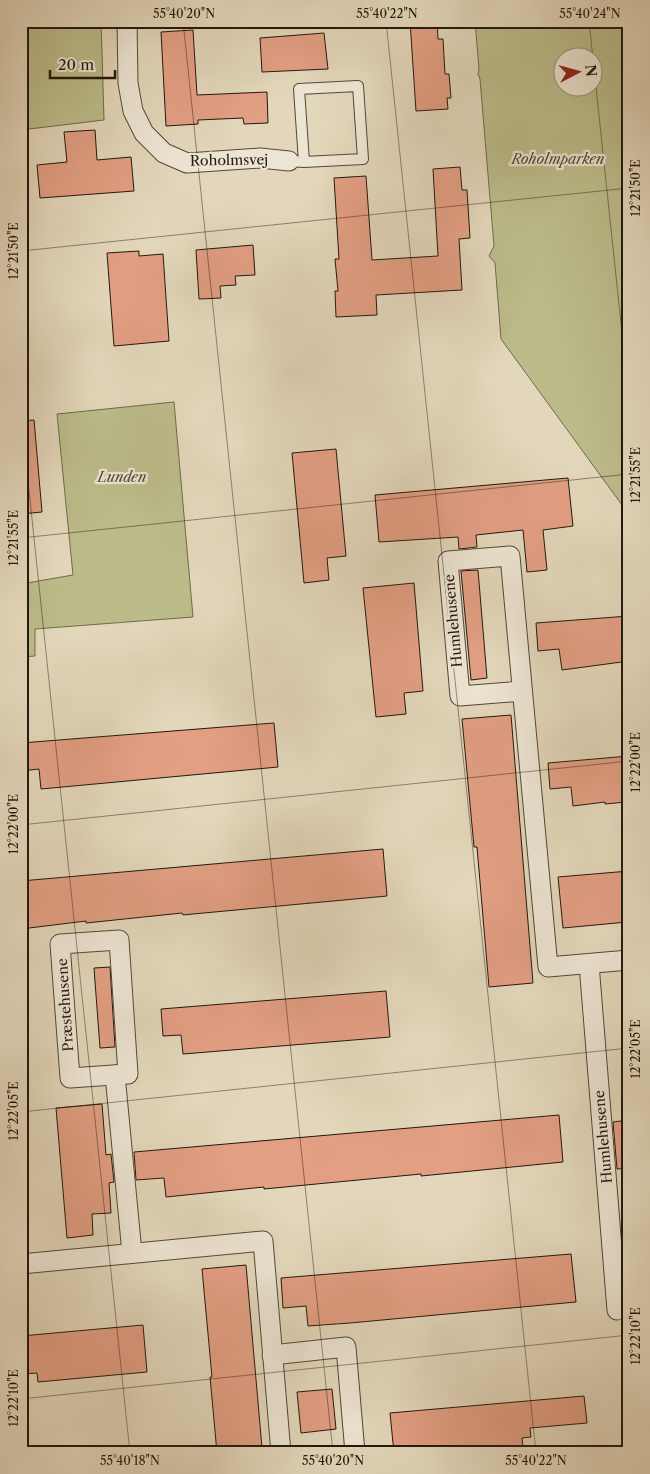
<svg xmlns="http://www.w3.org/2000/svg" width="650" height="1474" font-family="'Libre Caslon Text',serif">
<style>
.green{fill:#bcbc8b;stroke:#6f6a4c;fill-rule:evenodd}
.building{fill:#e39f84;stroke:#22180d}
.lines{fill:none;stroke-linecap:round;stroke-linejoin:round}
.service-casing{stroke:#524838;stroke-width:12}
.minor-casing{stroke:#524838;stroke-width:21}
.service{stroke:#ede5d3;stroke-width:10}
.minor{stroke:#ede5d3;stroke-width:19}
.ticks{fill:none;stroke:#22180d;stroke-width:1;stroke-opacity:0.45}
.labels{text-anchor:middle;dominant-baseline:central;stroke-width:4.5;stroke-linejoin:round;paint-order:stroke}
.park-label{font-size:14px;font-style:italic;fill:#504933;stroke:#ede5d3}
.street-label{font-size:14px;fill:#22180d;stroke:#ede5d3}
.neatline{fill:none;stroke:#22180d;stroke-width:2}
.ticks-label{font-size:12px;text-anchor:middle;fill:#22180d}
</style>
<rect width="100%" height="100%" fill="#e3d7bb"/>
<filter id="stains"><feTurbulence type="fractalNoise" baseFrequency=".004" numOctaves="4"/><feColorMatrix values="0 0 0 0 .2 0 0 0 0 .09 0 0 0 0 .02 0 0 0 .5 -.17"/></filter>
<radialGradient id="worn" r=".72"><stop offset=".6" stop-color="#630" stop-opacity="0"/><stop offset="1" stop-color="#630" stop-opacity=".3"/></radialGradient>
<g class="green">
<path d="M21 21H101L104 120 21 130Z"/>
<path d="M475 21H629V505H622L501 339 495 263 489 256 494 246 480 79 478 74 479 69ZM562 58H592V88H562Z"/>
<path d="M174 402 193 617 35 629V656L21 657V584L73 575 57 414Z"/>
</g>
<g class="building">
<path d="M410 21H437L438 39H443L445 74H449L451 98H447L448 109 416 111Z"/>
<path d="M193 30 197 95 267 92 268 123 244 124 243 118 198 120V124L166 126 161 32Z"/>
<path d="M324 33 328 69 262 72 260 38Z"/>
<path d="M95 130 97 160 131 157 134 191 40 198 37 165 67 162 64 132Z"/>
<path d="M460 167 462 190H467L470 238 459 239 462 290 376 295 377 315 336 317 335 291H338L335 259H339L334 178 366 176 372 260 438 256 433 169Z"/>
<path d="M253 245 255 275 235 276 236 285 220 286 221 298 199 299 196 250Z"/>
<path d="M139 251V256L163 254 169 341 114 346 107 253Z"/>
<path d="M34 420 42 512 21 514V421Z"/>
<path d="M336 449 346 556 327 558 329 580 304 583 292 453Z"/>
<path d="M568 478 573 526 543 530 547 570 527 572 523 530 476 535 477 547 459 549 458 537 379 542 375 495Z"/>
<path d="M478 570 487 678 471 680 461 571Z"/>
<path d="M414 583 423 691 404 693 406 714 376 717 363 588Z"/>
<path d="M629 616V661L562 670 559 649 538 651 536 623Z"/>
<path d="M511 715 533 983 489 987 477 847H474L462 719Z"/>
<path d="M274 723 278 767 41 789 39 769 21 771V743Z"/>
<path d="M629 756V781H624L626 802 605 804V802L573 806 571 787 550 789 548 763Z"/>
<path d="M383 849 387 896 193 914 183 915 182 913 86 923V921L21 929V881Z"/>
<path d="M629 871V902H625L627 922 563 928 558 877Z"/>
<path d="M110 967 115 1047 100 1048 94 968Z"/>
<path d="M386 991 390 1037 183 1054 181 1035 163 1036 161 1009Z"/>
<path d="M102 1104 106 1155 111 1154 114 1182 109 1183 111 1213 92 1214 93 1235 67 1238 56 1108Z"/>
<path d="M559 1115 563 1162 421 1176V1174L264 1189V1187L166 1197 164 1178 136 1180 134 1152Z"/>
<path d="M629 1120V1168L617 1169 613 1122Z"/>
<path d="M571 1254 576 1302 350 1323 308 1326 306 1306 283 1308 281 1278Z"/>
<path d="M246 1265 262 1448 251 1449 252 1453H217L210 1377H212L202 1269Z"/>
<path d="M143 1325 147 1372 38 1382 37 1373 21 1374V1336Z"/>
<path d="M332 1389 336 1429 301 1433 297 1392Z"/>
<path d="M584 1396 587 1423 530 1428 531 1437 522 1438 523 1447 490 1450V1452L480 1453H394L390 1413Z"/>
</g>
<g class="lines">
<defs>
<path id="service" d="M289 161 304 162 363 159 358 86 299 89 304 162"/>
<g id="minor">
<path d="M127 21 128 83 133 111 144 133 164 153 187 163 260 158 289 161"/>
<path d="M522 691 460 696 448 561 510 556 548 967 629 960"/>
<path d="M119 940 128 1074 70 1078 60 944Z"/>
<path d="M589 964 617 1310"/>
<path d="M115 1075 132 1253"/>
<path d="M21 1264 263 1241 281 1453"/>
<path d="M272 1355 346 1347 355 1453"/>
</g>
</defs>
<use href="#service" class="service-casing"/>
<use href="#minor" class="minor-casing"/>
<use href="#service" class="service"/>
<use href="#minor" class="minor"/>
</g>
<path class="ticks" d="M183 21 333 1453M386 21 536 1453M589 21 629 399M21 251 629 188M21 414 130 1453M21 538 629 474M21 825 629 761M21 1112 629 1048M21 1399 629 1335"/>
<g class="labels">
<g class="park-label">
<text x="558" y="159">Roholmparken</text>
<text x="122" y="477">Lunden</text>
</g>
<g class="street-label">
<text transform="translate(229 160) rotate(-1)">Roholmsvej</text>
<text transform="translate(453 621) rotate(-95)">Humlehusene</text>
<text transform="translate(65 1005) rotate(-94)">Præstehusene</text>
<text transform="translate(603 1137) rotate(-95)">Humlehusene</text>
</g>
</g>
<rect width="650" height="1474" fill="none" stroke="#e3d7bb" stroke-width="55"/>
<g transform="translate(578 72) rotate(84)"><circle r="24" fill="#ede5d3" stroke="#9c9384"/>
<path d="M0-4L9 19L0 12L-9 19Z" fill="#8f2418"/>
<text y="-8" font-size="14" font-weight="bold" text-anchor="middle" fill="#22180d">N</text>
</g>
<path d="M50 70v8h65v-8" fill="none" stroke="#22180d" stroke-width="2.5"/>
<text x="58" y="70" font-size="15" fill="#22180d" stroke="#ede5d3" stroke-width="4" paint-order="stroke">20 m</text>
<rect x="28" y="28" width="594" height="1418" class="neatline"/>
<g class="ticks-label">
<text x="184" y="18">55°40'20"N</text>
<text x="387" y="18">55°40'22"N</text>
<text x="590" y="18">55°40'24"N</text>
<text transform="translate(636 188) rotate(-90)" y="4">12°21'50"E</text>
<text transform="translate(14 251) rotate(-90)" y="4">12°21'50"E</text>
<text transform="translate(636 475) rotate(-90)" y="4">12°21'55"E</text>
<text transform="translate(14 538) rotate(-90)" y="4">12°21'55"E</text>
<text transform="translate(636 762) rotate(-90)" y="4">12°22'00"E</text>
<text transform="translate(14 824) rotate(-90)" y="4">12°22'00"E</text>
<text transform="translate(636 1049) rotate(-90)" y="4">12°22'05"E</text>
<text transform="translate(14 1111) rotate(-90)" y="4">12°22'05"E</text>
<text transform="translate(636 1336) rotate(-90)" y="4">12°22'10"E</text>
<text transform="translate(14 1398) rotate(-90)" y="4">12°22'10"E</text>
<text x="130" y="1465">55°40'18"N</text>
<text x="333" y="1465">55°40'20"N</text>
<text x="536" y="1465">55°40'22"N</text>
</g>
<rect width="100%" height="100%" filter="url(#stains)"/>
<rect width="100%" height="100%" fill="url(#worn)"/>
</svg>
